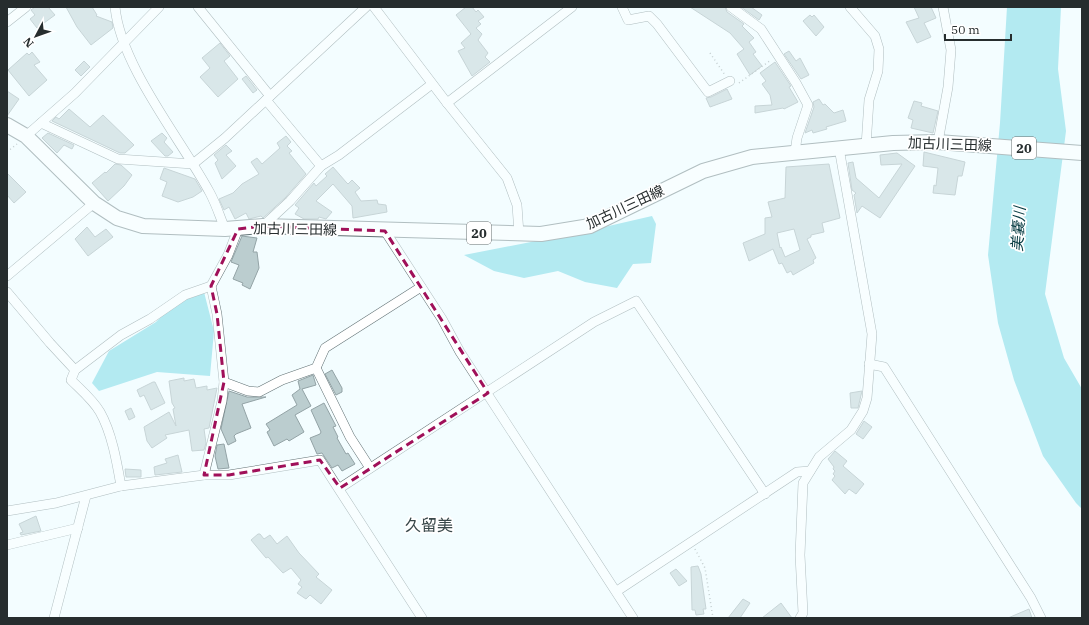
<svg xmlns="http://www.w3.org/2000/svg" width="1089" height="625" font-family="'IBM Plex Serif','Noto Sans JP',serif">
<style>
.water{fill:#66d2e1}
.building{fill:#bbcdcf;stroke:#93a3a6;fill-rule:evenodd}
.lines{fill:none;stroke-linecap:round;stroke-linejoin:round}
.minor-casing{stroke:#627275;stroke-width:10}
.primary-casing{stroke:#627275;stroke-width:16}
.path{stroke:#8f9899;stroke-width:1.5;stroke-dasharray:1 3;stroke-linecap:butt}
.minor{stroke:#fff;stroke-width:9}
.primary{stroke:#fff;stroke-width:14}
.marked{fill:none;stroke:#a01059;stroke-width:3;stroke-dasharray:8 5;stroke-linejoin:round}
.labels{text-anchor:middle;dominant-baseline:central;stroke-width:3.5;stroke-linejoin:round;paint-order:stroke}
.shield{fill:#fff;stroke:#676c6d;stroke-width:1}
.shield-label{font-size:13px;font-weight:bold;fill:#262d2e}
.street-label{font-size:14px;fill:#262d2e;stroke:#fff}
.water-label{font-size:15px;font-style:italic;fill:#053a41;stroke:#fff}
.quarter-label{font-size:16px;fill:#39484a;stroke:#fff}
</style>
<rect width="100%" height="100%" fill="#f3fdff"/>
<g class="water">
<path d="M1007 7H1061L1058 69 1066 131 1045 294 1064 358 1082 389V509L1076 503 1043 456 1014 380 998 323 988 255 1000 123Z"/>
<path d="M652 216 656 224 651 263 633 264 617 288 585 282 558 271 524 278 494 271 464 255 587 231Z"/>
<path d="M204 292 214 331 210 376 157 372 99 391 92 383 109 351 156 322 183 294Z"/>
</g>
<g class="building">
<path d="M35 7H48L55 15 37 28 30 19 35 15 31 10Z"/>
<path d="M66 7H92L97 15 96 16 112 22 113 28 91 45 77 27Z"/>
<path d="M466 7H472L476 12 478 10 484 17 478 21 481 24 476 28 482 34 478 40 488 53 485 57 490 62 472 76 458 51 465 48 461 43 471 34 456 15Z"/>
<path d="M690 7H725L727 12 744 24 742 26 754 38 749 42 756 52 753 54 762 66 750 75 737 54 744 49 730 33Z"/>
<path d="M741 7H751L762 15 759 20Z"/>
<path d="M914 7H931L936 18 924 23 931 37 917 43 906 22 919 18Z"/>
<path d="M810 15 812 17 814 15 824 27 816 36 803 21Z"/>
<path d="M220 43 230 56 224 61 238 79 218 97 200 77 210 68 202 58Z"/>
<path d="M789 51 796 61 800 58 809 75 801 79 784 54Z"/>
<path d="M32 52 40 62 34 65 47 80 29 96 8 70 27 53 29 55Z"/>
<path d="M84 61 90 67 81 76 75 70Z"/>
<path d="M775 62 791 86 789 87 798 102 784 109 783 108 755 113V106L772 105 770 95 762 84 766 81 760 73Z"/>
<path d="M246 76 257 90 253 93 242 79Z"/>
<path d="M727 89 732 99 710 107 706 98 711 97Z"/>
<path d="M7 91 19 99 7 116Z"/>
<path d="M819 99 823 105 825 104 834 113 843 110 846 121 826 127 827 129 813 133 812 130 805 133 814 107 813 102Z"/>
<path d="M914 101 922 103 921 106 938 111 933 133 911 128 913 120 908 118Z"/>
<path d="M69 109 90 127 103 115 134 145 125 153H120L52 121 56 117 59 119Z"/>
<path d="M48 133 74 145 72 149 64 145 57 153 42 138Z"/>
<path d="M162 133 167 138 164 142 173 152 168 156H165L151 141Z"/>
<path d="M286 136 291 142 287 146 292 151 289 153 306 174 286 197 263 218 261 216 249 219 246 213 235 219 229 207 224 210 219 199 233 193 242 184 259 174 251 162 257 158 262 164 280 148 277 143Z"/>
<path d="M226 145 232 151 226 155 236 166 222 179 215 163 218 160 214 155Z"/>
<path d="M924 152 965 162 962 176H958L955 195 933 193 934 185 936 186 938 168 923 166Z"/>
<path d="M897 153 915 166 880 218 862 206 857 213 854 195 856 193 852 190 848 163 853 162 856 178 879 198 902 164 881 165 880 155Z"/>
<path d="M115 164 121 165 132 175 124 186 108 201 92 183 105 172 106 173Z"/>
<path d="M829 164 840 218 822 223 824 232 811 235V237L807 239 816 258 813 260 814 263 793 275 791 271 787 273 782 263 779 264 773 249 749 261 743 243 765 234V218L772 217 768 202 785 198 786 167ZM794 229 800 250 785 257 781 247 780 248 777 233Z"/>
<path d="M333 167 346 182 348 184 352 180 360 188 355 192 361 201 377 200 378 204 386 205 387 212 353 218 352 206 333 184 316 201 332 212 326 219 319 217 318 219H304L295 214 299 208 295 205 314 183 316 186 327 176 325 174Z"/>
<path d="M164 168 195 179 202 191 193 197 178 202 162 196 167 182 160 179Z"/>
<path d="M7 173 26 192 14 203 7 195Z"/>
<path d="M87 227 95 237 106 229 113 237 88 256 75 239Z"/>
<path d="M242 236 257 238 253 252H257L259 268 250 289 242 285 243 283 233 279 239 265 231 262Z"/>
<path d="M332 370 342 388V392L336 395 325 374Z"/>
<path d="M313 375 316 385 302 389 311 406 295 415 304 432 289 441 287 439 274 446 267 432 270 430 266 424 297 405 292 395 300 389 298 381Z"/>
<path d="M184 378V381L194 379 196 388 207 386V390L217 388 209 428 204 429 206 443 204 450 192 451 189 430 165 435 167 438 152 448 147 441 144 427 169 412 176 426 173 409 175 408 172 403 169 381Z"/>
<path d="M153 382H155L165 403 151 410 144 395 140 397 137 390Z"/>
<path d="M229 391 247 397H266L242 404 251 428 236 434 234 436 236 441 228 445 221 429Z"/>
<path d="M862 391 858 408H851L850 393Z"/>
<path d="M324 403 336 426 333 427 338 437 337 438 346 454 348 453 355 464 342 471 338 465 332 468 322 453 317 454 310 438 320 434 321 432 311 410Z"/>
<path d="M131 408 135 417 129 420 125 411Z"/>
<path d="M864 421 872 427 863 439 856 434Z"/>
<path d="M224 444 229 468 218 469 215 456 217 445Z"/>
<path d="M835 451 847 461 843 466 864 484 856 494 849 489 845 494 832 480 835 476 833 474 835 471 833 469 834 467 828 459Z"/>
<path d="M178 455 182 472 155 475 154 467 167 463 165 459Z"/>
<path d="M125 469 141 470V477H126Z"/>
<path d="M36 516 41 531 21 535 20 533 23 532 19 524Z"/>
<path d="M258 534H260L264 539 270 535 277 544 287 536 299 553 319 574 316 577 332 590 321 604 310 595 306 599 297 593 302 587 298 584 301 580 291 568 283 573 268 557 266 558 251 540Z"/>
<path d="M698 566 701 574 706 609H703L704 614 696 615 695 610H692L691 569V567Z"/>
<path d="M676 569 687 581 679 586 670 573Z"/>
<path d="M743 599 750 603 740 618H728Z"/>
<path d="M781 603 792 618H762Z"/>
<path d="M1029 609 1032 618H1008Z"/>
</g>
<g class="lines">
<defs>
<g id="minor">
<path d="M115 7C121 67 181 139 210 193 216 204 220 217 225 229"/>
<path d="M198 7 270 96"/>
<path d="M374 7 447 103 507 178 517 205 519 234"/>
<path d="M622 7 628 20 649 16 657 24 708 92 730 81"/>
<path d="M731 7 761 29 796 83 808 105 797 138 795 152"/>
<path d="M850 7 875 36 879 49 878 71 869 100 866 146"/>
<path d="M7 22 26 7"/>
<path d="M266 100 321 166"/>
<path d="M447 103 572 7"/>
<path d="M41 123 118 159 193 164 225 138 366 7"/>
<path d="M26 136 75 93 159 7"/>
<path d="M938 142 948 87 951 50 943 7"/>
<path d="M263 226 290 201 321 166 339 155 432 84"/>
<path d="M385 231 442 319 460 352 633 618"/>
<path d="M7 276 94 203"/>
<path d="M7 292 50 343 75 370"/>
<path d="M869 364 884 367 1031 598 1041 618"/>
<path d="M316 368 350 437 370 468"/>
<path d="M224 382 248 391 259 392 282 380 316 368 325 348 421 287"/>
<path d="M204 475 222 401 224 382 217 314 211 286 228 255 238 229"/>
<path d="M121 486C117 463 112 433 100 412 93 400 81 390 71 380L75 370 121 335 150 319 185 295 211 286"/>
<path d="M340 488 594 322 636 301 765 494"/>
<path d="M7 511 56 503 121 486 204 475H229L320 460 422 618"/>
<path d="M7 545 78 528"/>
<path d="M617 591 797 472 810 471"/>
<path d="M54 618 86 496"/>
<path d="M800 618 803 613 800 555 803 483 819 457 851 430 863 411 867 398 872 334 839 148"/>
</g>
<path id="primary" d="M7 125 26 136 94 203 117 218 143 226 225 229 263 226 541 234 590 226 703 171 752 157 893 143 938 142 1082 153"/>
</defs>
<use href="#minor" class="minor-casing"/>
<use href="#primary" class="primary-casing"/>
<g class="path">
<path d="M710 53 725 75"/>
<path d="M739 83 771 60"/>
<path d="M7 152 17 144"/>
<path d="M695 549 705 568 713 618"/>
</g>
<use href="#minor" class="minor"/>
<use href="#primary" class="primary"/>
</g>
<path d="M0 0H1089V625H0ZM263 226 385 231 488 393 340 488 320 460 229 475H204L224 382 217 314 211 286 238 229Z" fill="#f3fdff" fill-opacity=".55" fill-rule="evenodd"/>
<path class="marked" d="M263 226 385 231 488 393 340 488 320 460 229 475H204L224 382 217 314 211 286 238 229Z"/>
<g class="labels">
<g class="shield">
<rect x="1012" y="137" width="24" height="22" rx="3"/>
<rect x="467" y="222" width="24" height="22" rx="3"/>
</g>
<g class="shield-label">
<text x="1024" y="148">20</text>
<text x="479" y="233">20</text>
</g>
<g class="street-label">
<text transform="translate(950 144) rotate(2)">加古川三田線</text>
<text transform="translate(625 207) rotate(-25)">加古川三田線</text>
<text transform="translate(295 229) rotate(1)">加古川三田線</text>
</g>
<g class="water-label">
<text transform="translate(1018 229) rotate(-86)">美嚢川</text>
</g>
<g class="quarter-label">
<text x="429" y="525">久留美</text>
</g>
</g>
<rect width="1089" height="625" fill="none" stroke="#262d2e" stroke-width="16"/>
<g transform="translate(36 36) rotate(229)" stroke="#ffffff" stroke-width="3" paint-order="stroke">
<path d="M0-3L7 15L0 10L-7 15Z" fill="#262d2e"/>
<text y="-6" font-size="11" font-weight="bold" text-anchor="middle" fill="#262d2e">N</text>
</g>
<path d="M945 34v6h66v-6" fill="none" stroke="#262d2e" stroke-width="2"/>
<text x="951" y="34" font-size="12" fill="#262d2e" stroke="#ffffff" stroke-width="3" paint-order="stroke">50 m</text>
</svg>
